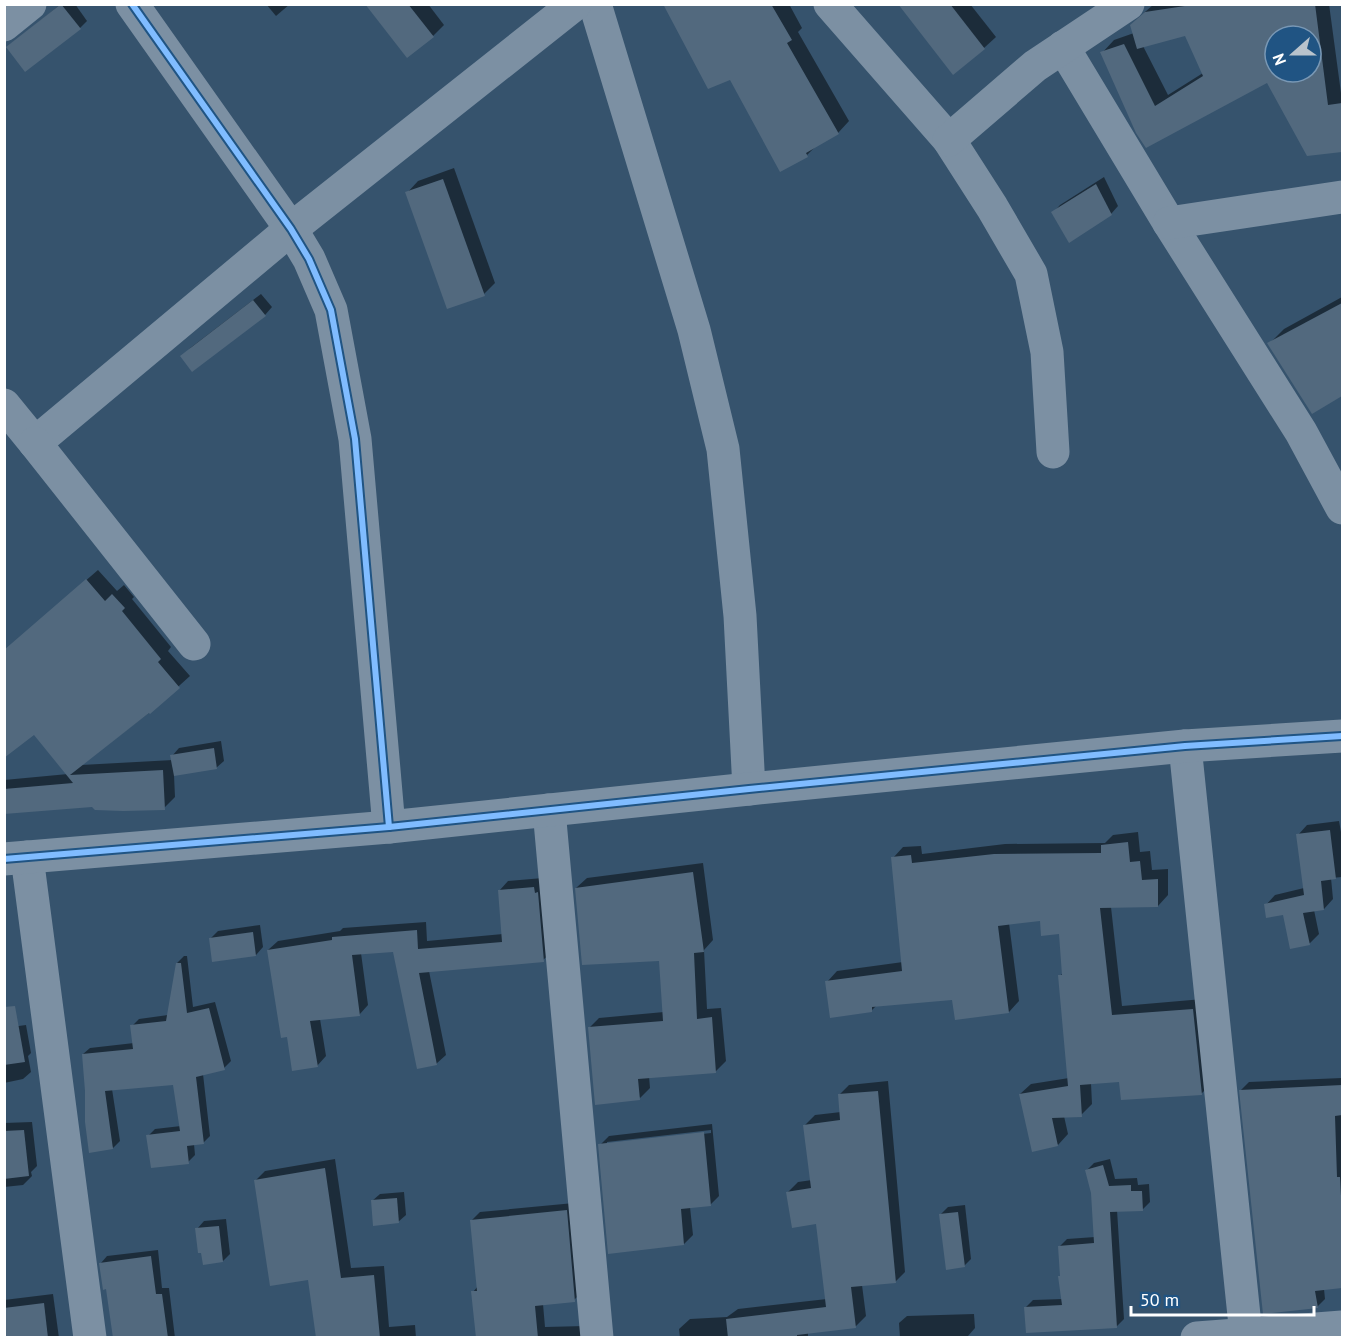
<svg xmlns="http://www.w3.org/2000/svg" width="1347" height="1342" font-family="'PT Sans',sans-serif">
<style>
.shadow{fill:#0007;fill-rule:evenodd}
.building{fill:#52697e;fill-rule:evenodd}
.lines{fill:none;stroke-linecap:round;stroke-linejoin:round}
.minor{stroke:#7c90a3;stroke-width:33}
.cycleway-casing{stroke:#205483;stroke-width:10}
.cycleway{stroke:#80bcff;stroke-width:6}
</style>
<rect width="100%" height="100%" fill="#36536d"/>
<g class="shadow">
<path d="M61 4H75L87 21 80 28 8 47Z"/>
<path d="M266 4H290L276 16Z"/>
<path d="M367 4H428L444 25 433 36Z"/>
<path d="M665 4H789L802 28 798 32 849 121 838 133 819 143 807 155 731 78Z"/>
<path d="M900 4H970L996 37 984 48Z"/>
<path d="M1154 4H1329L1341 93 1342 92V150L1307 154 1268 81 1146 146 1102 53 1114 40 1134 33 1145 12ZM1186 34 1203 73 1168 95 1143 46ZM1275 36H1311V72H1275Z"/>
<path d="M454 168 495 283 484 294 407 193 418 181Z"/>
<path d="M1104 177 1118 206 1111 214 1053 213 1060 205Z"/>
<path d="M261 294 272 307 265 315 189 349Z"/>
<path d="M1342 297V394L1312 412 1269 344 1284 329Z"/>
<path d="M98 570 117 591 124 585 134 597 132 599 171 647 168 651 190 676 150 712 81 765 173 760 172 756 179 748 221 741 224 761 216 768 174 775 175 797 164 808 93 805 4 812V780L68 774 4 651Z"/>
<path d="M1339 821 1341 832H1342V877L1331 878 1333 899 1324 909 1314 910 1319 934 1310 943 1291 948 1284 914 1266 905 1275 895 1304 888 1298 835 1307 825Z"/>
<path d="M1138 832 1140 852 1150 851 1152 870 1168 869V895L1158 906 1111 907 1122 1006 1203 999 1212 1083 1202 1093 1121 1080 1091 1083 1092 1104 1081 1115 1064 1116 1068 1134 1058 1145 1020 1094 1031 1084 1069 1078 1060 976 1064 972 1060 932 1041 920 1009 923 1019 1001 1009 1012 954 998 877 1005 872 1010 827 982 837 971 903 962 893 858 903 847 921 846 922 854 1005 844 1105 843 1113 835Z"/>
<path d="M703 863 713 940 704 950 707 1009 721 1008 726 1061 716 1071 649 1076 650 1088 640 1098 589 1028 599 1018 664 1012 661 959 576 888 587 878Z"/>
<path d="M543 878 553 951 543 960 429 971 446 1055 436 1064 395 950 361 953 368 1005 359 1015 320 1019 326 1056 317 1066 288 1035 268 950 278 941 340 931 343 928 426 922 427 941 503 934 499 891 508 881Z"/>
<path d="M260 925 263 947 256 955 210 939 218 931Z"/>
<path d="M184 956H187L193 1007 215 1002 231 1061 224 1068 203 1074 210 1136 203 1143 194 1144 195 1155 188 1162 148 1136 155 1129 181 1126 175 1083 112 1089 120 1141 113 1148 87 1091 83 1054 90 1048 134 1043 132 1026 139 1019 168 1015 177 963Z"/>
<path d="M26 1025 31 1053 28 1056 31 1072 23 1079 4 1083V1028Z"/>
<path d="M1342 1078V1286L1324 1289 1325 1299 1317 1307 1241 1090 1249 1082Z"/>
<path d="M888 1081 905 1272 895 1282 862 1285 866 1316 856 1326 808 1332V1338H680L679 1329 690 1319 727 1317 738 1309 827 1299 817 1223 788 1192 798 1182 812 1180 805 1125 815 1115 841 1112 839 1095 849 1085Z"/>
<path d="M32 1122 37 1166 31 1172 32 1176 23 1185 4 1187V1123Z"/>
<path d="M712 1124 719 1196 710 1205 690 1207 693 1235 684 1244 600 1145 609 1136ZM711 1130V1133L607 1145V1142Z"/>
<path d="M335 1159 351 1268 384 1266 389 1327 415 1325 416 1338H317L309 1279 255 1181 265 1171Z"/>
<path d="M1110 1159 1115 1179 1137 1178 1138 1185 1149 1184 1150 1202 1143 1209 1117 1210 1124 1319 1117 1326 1026 1307 1033 1300 1063 1299 1060 1246 1067 1239 1095 1237 1093 1193 1087 1170 1094 1163Z"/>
<path d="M404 1192 406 1215 398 1222 372 1201 380 1194Z"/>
<path d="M574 1203 582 1292 574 1300 543 1304 545 1327 585 1326 588 1338H478L473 1292 478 1286 472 1220 480 1212Z"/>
<path d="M965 1205 971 1259 964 1266 940 1215 948 1207Z"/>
<path d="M226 1219 230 1254 223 1261 197 1229 204 1221Z"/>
<path d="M158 1250 162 1288H169L175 1338H114L107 1287 101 1263 107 1256Z"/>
<path d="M53 1294 59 1338H4V1300Z"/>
<path d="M974 1314 975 1328 968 1336 900 1338 899 1323 907 1316Z"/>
</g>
<g class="building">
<path d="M61 4 81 29 25 72 6 47Z"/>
<path d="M365 4H408L434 37 407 58Z"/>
<path d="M663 4H771L792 40 787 43 839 134 806 153 808 157 780 172 730 80 708 89Z"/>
<path d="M898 4H950L985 49 953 75Z"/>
<path d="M1198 4H1315L1328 105 1342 103V152L1307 156 1267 83 1146 148 1136 133 1100 52 1124 44 1155 106 1203 76 1185 36 1137 49 1130 25 1145 12ZM1275 36H1311V72H1275Z"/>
<path d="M443 179 485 296 447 309 405 192Z"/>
<path d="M1096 184 1112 215 1069 243 1051 212Z"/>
<path d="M253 300 266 316 192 372 180 356Z"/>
<path d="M1342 303V396L1312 414 1267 343Z"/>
<path d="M86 579 105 601 112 594 125 608 122 611 161 659 158 662 180 688 150 714 149 713 70 775 163 770 165 810 123 811 95 810 92 807 4 814V789L73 783 34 735 4 758V650Z"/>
<path d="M214 748 217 769 174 776 170 755Z"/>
<path d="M1330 830 1336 879 1321 881 1324 910 1303 913 1310 945 1290 949 1283 915 1266 918 1264 904 1304 895 1296 834Z"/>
<path d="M1128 842 1130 862 1140 861 1142 880 1158 879V907L1100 908 1112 1015 1193 1009 1202 1095 1121 1100 1119 1082 1080 1085 1082 1117 1052 1118 1058 1146 1032 1152 1019 1094 1068 1086 1058 975H1062L1059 934 1041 936 1040 921 998 926 1009 1013 955 1020 952 1000 872 1007V1012L830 1018 825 981 902 971 891 857 911 855 912 863 994 854 1101 853V845Z"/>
<path d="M693 872 704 952 694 953 697 1019 712 1017 716 1073 638 1079 640 1100 595 1105 588 1027 663 1021 659 961 582 965 575 888Z"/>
<path d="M534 887 535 893 538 892 544 962 419 973 437 1065 417 1069 393 952 352 955 360 1016 310 1021 318 1067 292 1071 287 1037 281 1038 267 950 332 940V937L417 930 418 949 502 942 498 890Z"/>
<path d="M253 932 256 956 212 962 209 938Z"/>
<path d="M176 963H181L187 1013 209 1008 225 1070 196 1077 204 1144 187 1146 189 1164 151 1168 146 1135 180 1131 173 1085 105 1091 113 1149 89 1153 85 1122V1091L82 1054 133 1049 130 1025 166 1021Z"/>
<path d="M15 1006 25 1062 4 1065V1007Z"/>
<path d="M1342 1085V1115L1335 1116 1337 1177H1340L1341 1196 1342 1195V1288L1315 1291 1318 1308 1263 1314 1239 1090Z"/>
<path d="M878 1091 896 1283 851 1287 856 1328 797 1335V1338H728L726 1319 826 1307 816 1224 792 1228 786 1192 811 1188 803 1125 840 1120 838 1094Z"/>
<path d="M24 1130 29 1176 4 1179V1131Z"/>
<path d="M704 1132 711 1206 681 1209 684 1245 608 1254 598 1144Z"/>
<path d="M1103 1165 1109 1186 1131 1185V1191H1142L1143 1211 1110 1212 1117 1328 1026 1333 1024 1307 1062 1305 1058 1276H1060L1058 1246 1094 1243 1091 1193 1085 1170Z"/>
<path d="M325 1168 341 1278 374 1275 380 1338H316L308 1280 270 1286 254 1180Z"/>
<path d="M397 1198 399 1223 373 1226 371 1200Z"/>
<path d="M567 1210 575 1302 535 1306 538 1338H476L471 1291H477L470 1220Z"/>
<path d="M958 1212 965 1267 946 1270 939 1214Z"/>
<path d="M219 1226 223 1262 203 1265 201 1253H198L195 1228Z"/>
<path d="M151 1256 156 1294H162L168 1338H113L106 1289 103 1290 99 1263Z"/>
<path d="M44 1303 48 1338H4V1308Z"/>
</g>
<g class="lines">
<g class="minor">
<path d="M132 4 291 229 309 259 331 310 355 439 389 827"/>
<path d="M595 4 694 330 723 449 740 616 749 789"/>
<path d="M830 4 949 140 992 207 1031 274 1047 352 1053 452"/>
<path d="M4 25 30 4"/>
<path d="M1063 47 1169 223 1301 432 1342 508"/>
<path d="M949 140 1035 66 1128 4"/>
<path d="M1169 223 1342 197"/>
<path d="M4 405 35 443 291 229 575 4"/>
<path d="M35 443 194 644"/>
<path d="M1185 746 1246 1335"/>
<path d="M549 810 597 1338"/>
<path d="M27 857 90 1338"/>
<path d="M4 859 389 827 749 789 1185 746 1342 736"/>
<path d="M1197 1338 1342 1327"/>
</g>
<defs>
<g id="cycleway">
<path d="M132 4 291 229 309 259 331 310 355 439 389 827"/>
<path d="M4 859 389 827 749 789 1185 746 1342 736"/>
</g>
</defs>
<use href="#cycleway" class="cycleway-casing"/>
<use href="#cycleway" class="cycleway"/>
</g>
<rect width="1347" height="1342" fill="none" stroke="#ffffff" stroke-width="12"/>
<g transform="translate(1293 54) rotate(249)"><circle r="28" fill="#205483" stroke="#7998b5" stroke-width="1.5"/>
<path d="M0-4.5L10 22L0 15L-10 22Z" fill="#b9c3cc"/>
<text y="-9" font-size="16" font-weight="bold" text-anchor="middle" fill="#ffffff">N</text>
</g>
<path d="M1131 1306v9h183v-9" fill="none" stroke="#ffffff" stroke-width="3"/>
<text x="1140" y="1306" font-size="18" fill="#ffffff" stroke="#205483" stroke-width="4.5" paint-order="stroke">50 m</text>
</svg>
